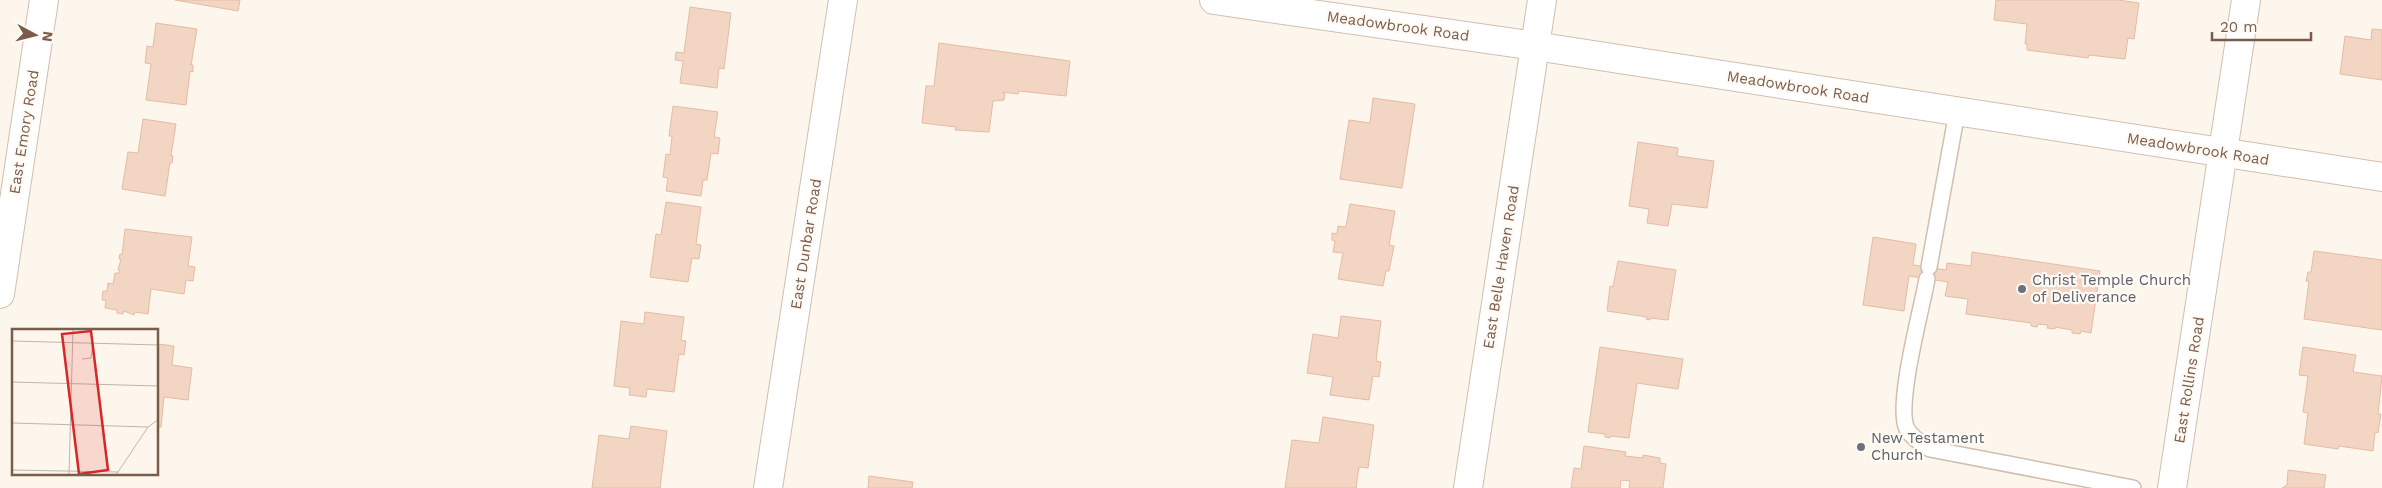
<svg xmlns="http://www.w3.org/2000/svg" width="2382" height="488" font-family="'Work Sans',sans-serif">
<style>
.building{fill:#f3d5c3;stroke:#e6bba3}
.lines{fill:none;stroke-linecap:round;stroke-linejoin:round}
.lane-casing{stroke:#d1beb0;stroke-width:18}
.street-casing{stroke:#d1beb0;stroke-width:30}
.lane{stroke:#fff;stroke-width:15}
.street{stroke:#fff;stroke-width:28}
.worship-dot{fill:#6b7280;stroke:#fffaf3;stroke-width:2}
.labels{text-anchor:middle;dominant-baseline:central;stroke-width:4.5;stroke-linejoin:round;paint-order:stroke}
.street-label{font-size:15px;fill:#7a5c4d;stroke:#fffaf3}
.worship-label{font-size:15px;fill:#5b616d;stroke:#fffaf3;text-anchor:start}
.inset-road{fill:none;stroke:#c5b3a7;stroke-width:1}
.view{fill:#d62828;fill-opacity:0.15;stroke:#d62828;stroke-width:2.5}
.inset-edge{fill:none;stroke:#7a5c4d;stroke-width:2.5}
</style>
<rect width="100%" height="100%" fill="#fdf6ec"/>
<g class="building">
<path d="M175 0H240L238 11Z"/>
<path d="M1996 0H2118L2139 3 2134 39 2128 38 2125 59 2089 55 2088 58 2027 50V44H2025L2027 24 1994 20Z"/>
<path d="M690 7 731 13 724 69 719 68 717 88 680 83 683 61 675 60 676 52 684 53Z"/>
<path d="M156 23 197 29 191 65H193V72L190 71 186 105 146 100 151 64 145 63 147 46 153 47Z"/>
<path d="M2372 29 2382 30V80L2340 74 2345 36 2371 40Z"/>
<path d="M939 43 1070 61 1066 96 1019 91 1018 94 1002 92 1005 94 1004 100 993 101 989 132 955 130 956 127 922 123 926 86H934Z"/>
<path d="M1373 98 1415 104 1402 188 1340 179 1349 120 1370 123Z"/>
<path d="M673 106 718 112 714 137 720 138 718 154 711 153 707 180H703L701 196 666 191 668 178 663 177 666 154 670 155 672 136H669Z"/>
<path d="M143 119 176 124 171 156H173L172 163H170L165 196 122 189 128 152 138 153Z"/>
<path d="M1638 142 1678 148 1677 156 1714 161 1707 208 1672 204 1668 226 1647 223 1649 209 1629 206Z"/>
<path d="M666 202 701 207 696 244 701 245 699 259 692 258 688 282 650 277 656 234 661 235Z"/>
<path d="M1350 204 1395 211 1389 245 1394 246 1389 271H1386L1383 286 1338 279 1343 253 1333 252 1335 241 1332 240V233L1337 234 1338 226 1346 227Z"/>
<path d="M125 229 192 237 188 266 195 267 193 281 186 280 184 294 151 289 148 314 135 312 134 315 124 311 123 314 117 313V310L105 308 106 300H102L103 291H107L108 283 113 284 115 273H119L120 271 118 270 121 259H119L120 254 122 255Z"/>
<path d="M1873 237 1916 244 1913 265 1946 270 1947 263 1971 266 1972 252 2100 271 2091 333 2081 331 2080 334 2072 333V330L2055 327V329L2047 328 2048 325 2038 324 2037 327 2031 326V323L1966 314 1968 299 1945 296 1948 282 1909 276 1904 311 1863 305Z"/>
<path d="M2314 251 2382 260V330L2304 319 2309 281H2306L2308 272H2311Z"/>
<path d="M1618 261 1676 270 1668 320 1650 318V320L1646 319 1647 317 1607 311 1610 286 1613 287Z"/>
<path d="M645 312 684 317 681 340 686 341 684 355 679 354 674 392 647 389 646 397 629 395 630 388 614 386 621 321 644 324Z"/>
<path d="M1341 316 1381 321 1376 361 1381 362 1379 377 1373 376 1369 400 1330 395 1333 377 1307 373 1313 334 1338 338Z"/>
<path d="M158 344 174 346 172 365 192 368 188 400 164 397 161 427H158Z"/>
<path d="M1600 347 1683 359 1678 389 1637 383 1629 438 1610 436V438L1605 437V434L1588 432Z"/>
<path d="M2303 347 2356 355 2353 372 2382 376 2378 414H2381L2378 433 2375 432 2373 451 2339 446 2338 449 2304 444 2308 413 2303 412 2308 376 2299 375Z"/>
<path d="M1323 417 1374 425 1368 468 1359 467 1356 488H1285L1292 440 1319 443Z"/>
<path d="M631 426 667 431 660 488H592L599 435 629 439Z"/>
<path d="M1584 446 1626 452 1625 456 1643 458V455L1660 458V463L1666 464 1663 488H1629L1630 481 1621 480 1620 488H1571L1574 468 1581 469Z"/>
<path d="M2288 470 2326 475 2324 488H2282L2287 485Z"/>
<path d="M869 476 913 482 912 488H868Z"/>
</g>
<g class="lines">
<defs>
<g id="lane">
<path d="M1929 267 1957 112"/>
<path d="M1927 279C1922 308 1895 406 1907 429 1912 438 1921 443 1930 449L2133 488"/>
</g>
<g id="street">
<path d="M1214 0 1535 46 2382 177"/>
<path d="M0 294 44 0"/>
<path d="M768 488 843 0"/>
<path d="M1468 488 1542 0"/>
<path d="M2172 488 2246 0"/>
</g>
</defs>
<use href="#lane" class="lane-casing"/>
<use href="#street" class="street-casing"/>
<use href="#lane" class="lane"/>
<use href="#street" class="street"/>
</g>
<g class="worship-dot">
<circle cx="2022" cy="289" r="5"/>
<circle cx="1861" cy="447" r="5"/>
</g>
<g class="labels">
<g class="street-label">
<text transform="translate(1398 26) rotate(8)">Meadowbrook Road</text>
<text transform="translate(1798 87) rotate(9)">Meadowbrook Road</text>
<text transform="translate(24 132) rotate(-81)">East Emory Road</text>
<text transform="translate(2198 149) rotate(9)">Meadowbrook Road</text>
<text transform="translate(806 244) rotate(-81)">East Dunbar Road</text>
<text transform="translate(1501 267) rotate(-81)">East Belle Haven Road</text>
<text transform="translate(2189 380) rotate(-81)">East Rollins Road</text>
</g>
<g class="worship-label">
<text x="2032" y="280">Christ Temple Church<tspan x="2032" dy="17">of Deliverance</tspan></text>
<text x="1871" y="438">New Testament<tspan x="1871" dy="17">Church</tspan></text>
</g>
</g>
<g transform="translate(12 329)">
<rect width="146" height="146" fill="#fdf6ec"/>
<path class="inset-road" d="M0 12 147 16M70 30 79 29 81 14M0 53 147 57M0 94 136 98M0 141 106 143M57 146 61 0M104 146 136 98 147 90"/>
<path class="view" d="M79 2 96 141 67 145 50 5Z"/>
<rect width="146" height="146" class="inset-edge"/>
</g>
<g transform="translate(35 35) rotate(97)" stroke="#fffaf3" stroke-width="4" paint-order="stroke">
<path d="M0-4L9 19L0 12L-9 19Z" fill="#7a5c4d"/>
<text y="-8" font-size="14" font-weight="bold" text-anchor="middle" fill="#7a5c4d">N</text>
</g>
<path d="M2212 32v8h99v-8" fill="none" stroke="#7a5c4d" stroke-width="2.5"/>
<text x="2220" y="32" font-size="15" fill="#7a5c4d" stroke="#fffaf3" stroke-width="4" paint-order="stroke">20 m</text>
</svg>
